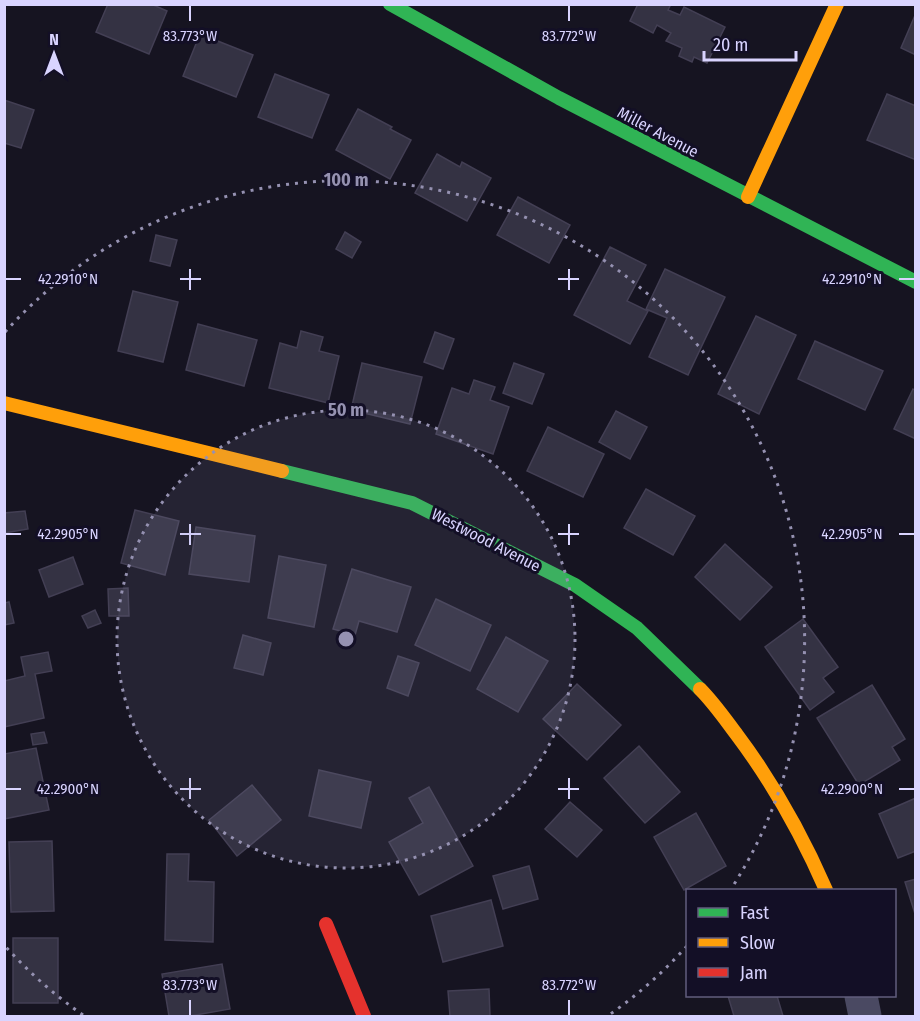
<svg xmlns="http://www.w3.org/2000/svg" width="920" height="1021" font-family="'Fira Sans Condensed',sans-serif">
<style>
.building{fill:#343243;stroke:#433f54;stroke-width:1.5}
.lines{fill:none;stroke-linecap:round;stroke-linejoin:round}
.street{stroke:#4a4962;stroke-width:33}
.fast{stroke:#30b455;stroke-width:14}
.slow{stroke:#ff9f0a;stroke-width:14}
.jam{stroke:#e5322d;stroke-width:14}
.ticks{fill:none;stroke:#d9d4ff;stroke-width:2}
.ring{fill:none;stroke:#9591b1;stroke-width:3;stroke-dasharray:3 6}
.labels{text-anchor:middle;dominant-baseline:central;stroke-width:6;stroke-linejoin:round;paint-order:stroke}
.street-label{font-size:16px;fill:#d9d4ff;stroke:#130f26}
.ticks-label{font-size:15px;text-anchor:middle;fill:#d9d4ff;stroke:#130f26;stroke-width:6;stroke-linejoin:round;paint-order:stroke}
.centre{fill:#9591b1;stroke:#130f26;stroke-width:3}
.ring-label{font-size:18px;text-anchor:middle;font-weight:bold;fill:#9591b1;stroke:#130f26;stroke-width:6;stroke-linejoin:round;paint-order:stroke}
</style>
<rect width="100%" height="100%" fill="#161421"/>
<g class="building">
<path d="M108 4H151L167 11 149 54 96 32Z"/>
<path d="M638 4H671L668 10 680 15 684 7 725 27 707 63 694 57 692 62 679 56 682 48 666 41 671 33 657 25 653 33 630 21Z"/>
<path d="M916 13V55L901 48Z"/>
<path d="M200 34 253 55 236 97 183 76Z"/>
<path d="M275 74 329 95 312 138 258 117Z"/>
<path d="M887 94 916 106V160L867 140Z"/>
<path d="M4 100 34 110 21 148 4 143Z"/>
<path d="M358 109 392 127 390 129 411 140 390 179 336 150Z"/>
<path d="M437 154 460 167 462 162 491 178 467 221 415 193Z"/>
<path d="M518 197 570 225 549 263 497 235Z"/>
<path d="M345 232 361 242 352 258 336 249Z"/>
<path d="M156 235 177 240 170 266 150 261Z"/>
<path d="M610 247 646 265 627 301 648 311 630 344 574 315Z"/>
<path d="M665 269 725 297 688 375 649 357 667 318 646 309Z"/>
<path d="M133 291 178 302 163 362 118 351Z"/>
<path d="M756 316 796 335 759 414 718 394Z"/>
<path d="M198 324 257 340 244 386 186 370Z"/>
<path d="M301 331 323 337 319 351 339 356 328 403 269 388 280 343 297 348Z"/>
<path d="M435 332 454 339 443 369 424 362Z"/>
<path d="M815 341 883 371 865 410 798 379Z"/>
<path d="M362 363 422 377 410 424 351 410Z"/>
<path d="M514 363 544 374 532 404 503 393Z"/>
<path d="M474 380 495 387 490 400 509 407 493 454 436 434 452 388 469 394Z"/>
<path d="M913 389 916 391V439L894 429Z"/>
<path d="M616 411 647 427 630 459 599 442Z"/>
<path d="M548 427 604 454 583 497 527 471Z"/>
<path d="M646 489 695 516 673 555 624 528Z"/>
<path d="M135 510 179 521 165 575 121 563Z"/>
<path d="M25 511 28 529 4 533V513Z"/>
<path d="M196 527 255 536 249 582 189 574Z"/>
<path d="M725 544 772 587 740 620 695 577Z"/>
<path d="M279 556 326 565 314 627 268 618Z"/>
<path d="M73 557 83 584 49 597 39 570Z"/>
<path d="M352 569 411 587 397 632 359 621 355 635 333 629Z"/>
<path d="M128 588 129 616H109L108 589Z"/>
<path d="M436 599 491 625 470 671 415 645Z"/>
<path d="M9 602 14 623 4 625V603Z"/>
<path d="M95 610 101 623 88 628 82 616Z"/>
<path d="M803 619 838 667 823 678 834 692 810 710 765 647Z"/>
<path d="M243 635 271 643 263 675 234 668Z"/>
<path d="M506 637 548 661 518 712 477 689Z"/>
<path d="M48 652 52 671 35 674 44 718 4 727V681L25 676 21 657Z"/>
<path d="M398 656 419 663 408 696 387 688Z"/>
<path d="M577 684 621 725 587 760 543 719Z"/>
<path d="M872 685 905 739 892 747 900 760 859 785 817 718Z"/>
<path d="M44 732 47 743 33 745 31 734Z"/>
<path d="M639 746 680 792 645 823 604 778Z"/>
<path d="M36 748 49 810 4 819V754Z"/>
<path d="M319 770 371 782 361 828 309 816Z"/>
<path d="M252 785 281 820 237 856 209 820Z"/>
<path d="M429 787 473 866 419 895 389 842 423 823 409 798Z"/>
<path d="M916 798V851L898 858 879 814Z"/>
<path d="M570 802 602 830 577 857 545 829Z"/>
<path d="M696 813 726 866 684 890 654 837Z"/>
<path d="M52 841 54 911 11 912 9 842Z"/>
<path d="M167 854H189L188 881 214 882 213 942 165 940Z"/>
<path d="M529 866 538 899 503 909 493 876Z"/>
<path d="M916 879V917L905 882Z"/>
<path d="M491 900 503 946 443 962 431 916Z"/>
<rect x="13" y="938" width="45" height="65"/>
<path d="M222 964 230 1009 190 1016H169L162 974Z"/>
<path d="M489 989 490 1016H450L448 991Z"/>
<path d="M728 996H777L783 1016H734Z"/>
</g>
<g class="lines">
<path class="street" d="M861 996 865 1016"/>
<g class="fast">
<path d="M390 4 559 98 916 282"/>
<path d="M282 471 412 503 575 585 637 628 700 689"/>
</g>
<g class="slow">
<path d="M748 197 837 4"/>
<path d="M4 403 282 471"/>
<path d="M700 689C714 703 725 719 737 735 773 783 802 835 826 890"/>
</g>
<path class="jam" d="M326 924 364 1016"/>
</g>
<path class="ticks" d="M190 6V21M569 6V21M190 269V290M569 269V290M6 279H21M180 279H201M558 279H579M899 279H914M190 524V545M569 524V545M6 534H21M180 534H201M558 534H579M899 534H914M190 778V799M569 778V799M6 789H21M180 789H201M558 789H579M899 789H914M190 1000V1015M569 1000V1015"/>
<circle cx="346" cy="639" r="229" fill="#9591b1" fill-opacity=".12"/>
<g class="ring">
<circle cx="346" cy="639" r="229"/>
<path d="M687 946A459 459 0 0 1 609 1015M83 1015A459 459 0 0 1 5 946M5 332A459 459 0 0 1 731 889"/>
</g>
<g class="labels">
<g class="street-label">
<text transform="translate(658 132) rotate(28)">Miller Avenue</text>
<text transform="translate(486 540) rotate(27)">Westwood Avenue</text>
</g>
</g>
<g class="ticks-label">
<text x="190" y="41">83.773°W</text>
<text x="569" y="41">83.772°W</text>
<text x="68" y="284">42.2910°N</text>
<text x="852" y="284">42.2910°N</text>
<text x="68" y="539">42.2905°N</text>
<text x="852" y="539">42.2905°N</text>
<text x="68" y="794">42.2900°N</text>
<text x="852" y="794">42.2900°N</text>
<text x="190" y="990">83.773°W</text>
<text x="569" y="990">83.772°W</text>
</g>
<circle cx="346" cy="639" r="9" class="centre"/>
<g class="ring-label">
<text x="346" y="186">100 m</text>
<text x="346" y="416">50 m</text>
</g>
<rect width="920" height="1021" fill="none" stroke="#d9d4ff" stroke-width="12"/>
<rect x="686" y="889" width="210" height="108" fill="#130f26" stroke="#625e7d" stroke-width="1.5"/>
<rect x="698" y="908" width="30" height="9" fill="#30b455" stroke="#625e7d" stroke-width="1.5"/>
<text x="740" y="919" font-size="18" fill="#d9d4ff">Fast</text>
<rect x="698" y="938" width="30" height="9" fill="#ff9f0a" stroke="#625e7d" stroke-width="1.5"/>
<text x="740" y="949" font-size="18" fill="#d9d4ff">Slow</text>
<rect x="698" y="968" width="30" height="9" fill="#e5322d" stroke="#625e7d" stroke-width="1.5"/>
<text x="740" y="979" font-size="18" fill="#d9d4ff">Jam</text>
<g transform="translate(54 54)" stroke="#130f26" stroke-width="4.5" paint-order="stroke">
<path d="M0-4.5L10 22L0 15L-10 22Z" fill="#d9d4ff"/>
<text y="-9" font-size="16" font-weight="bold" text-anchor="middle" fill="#d9d4ff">N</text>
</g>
<path d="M704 51v9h92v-9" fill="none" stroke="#d9d4ff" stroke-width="3"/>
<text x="713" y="51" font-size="18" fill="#d9d4ff" stroke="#130f26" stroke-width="4.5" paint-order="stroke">20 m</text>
</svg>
